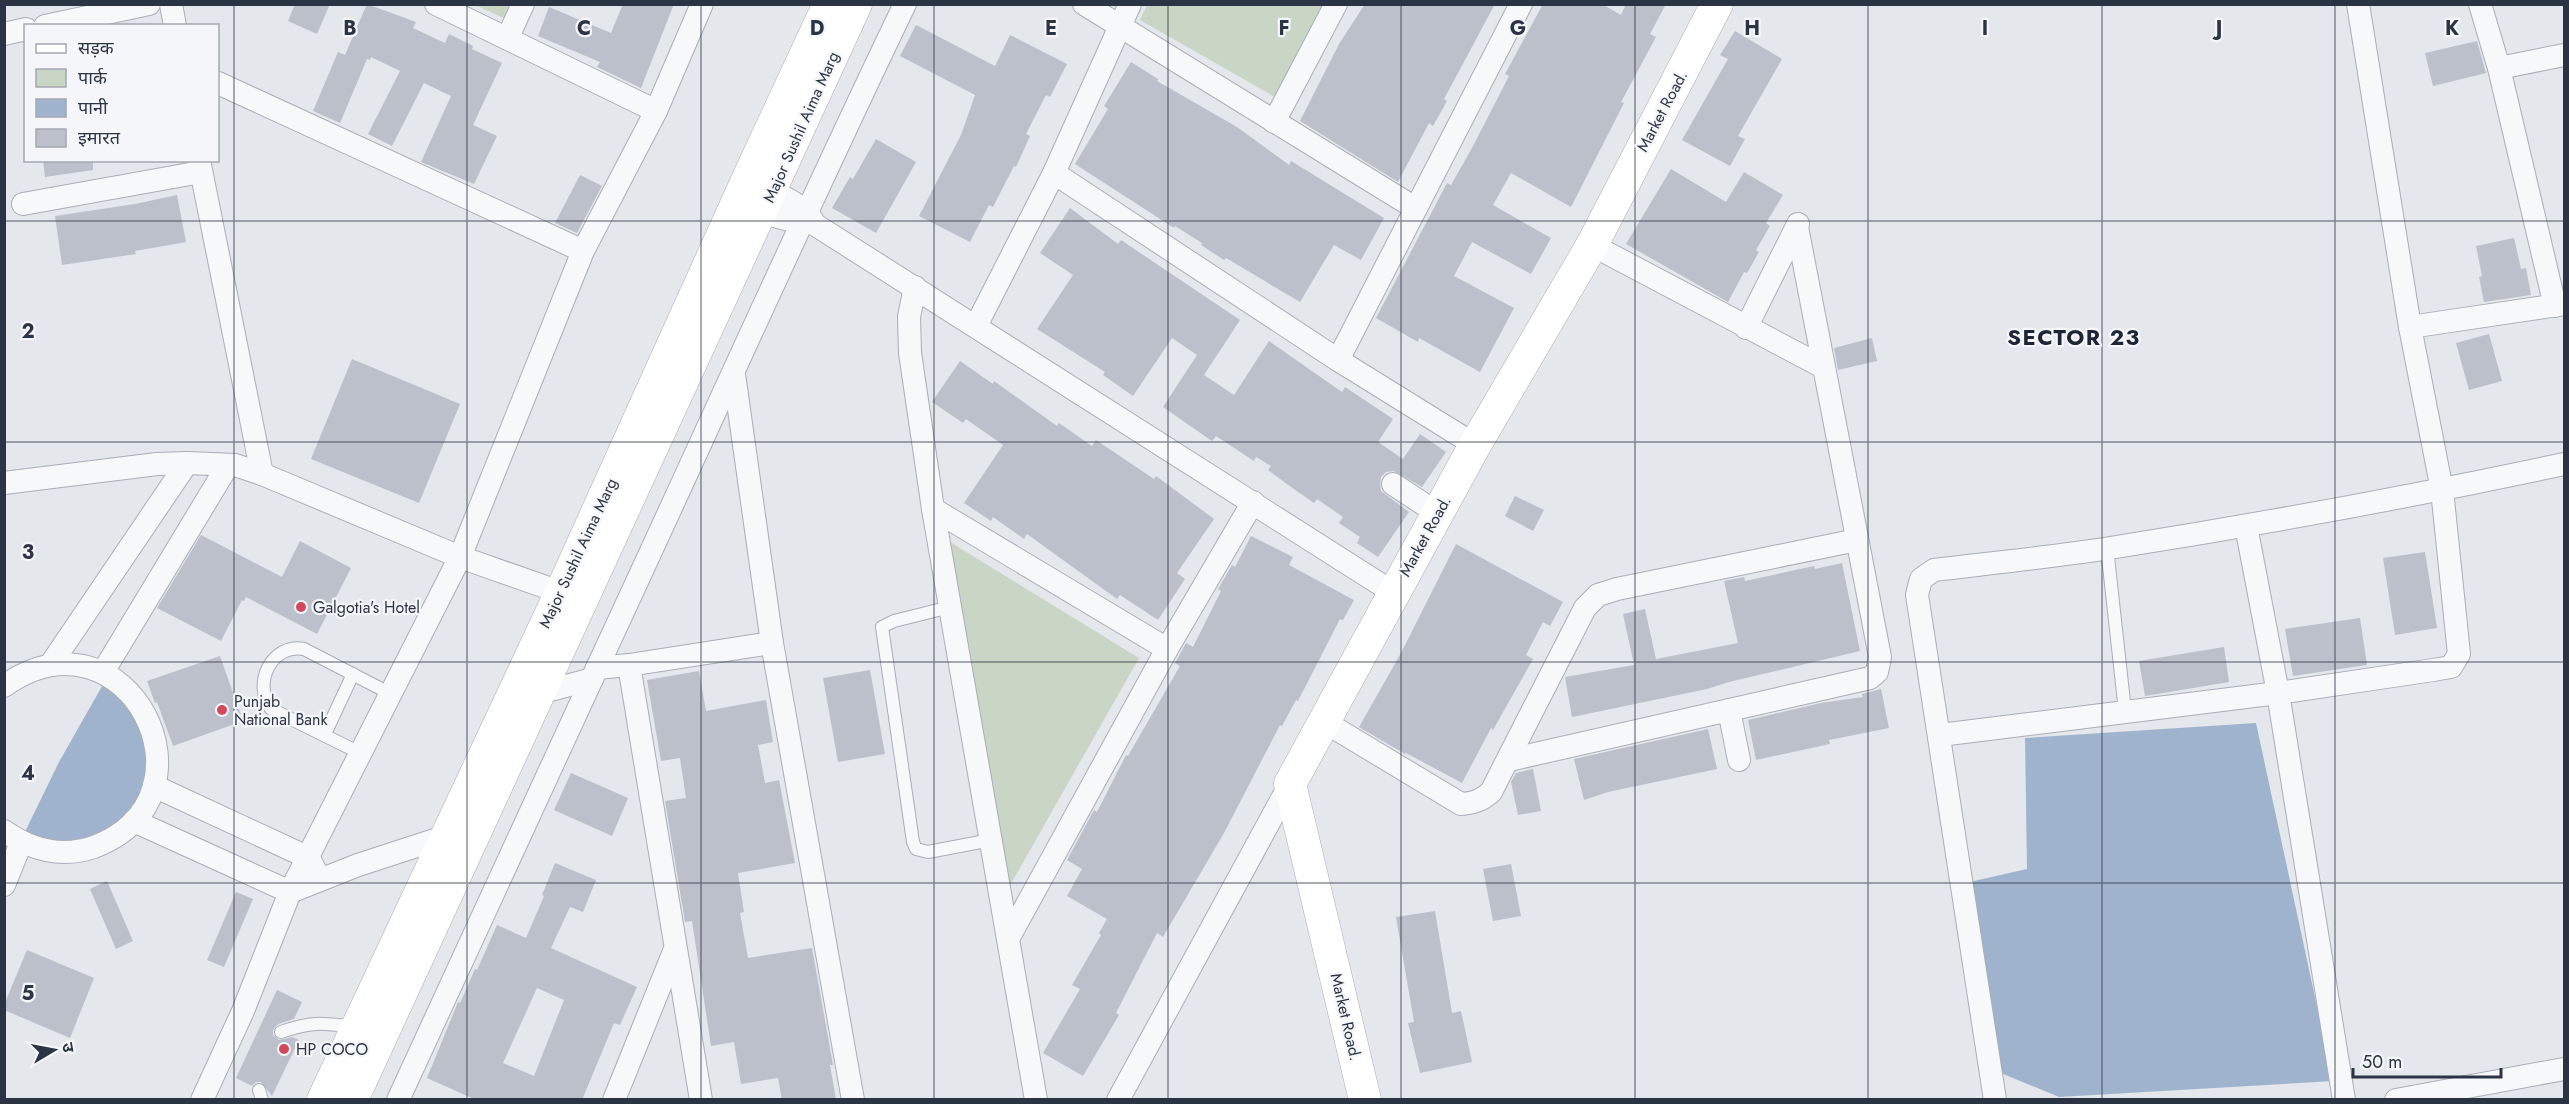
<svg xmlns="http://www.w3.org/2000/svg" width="2569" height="1104" font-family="Jost,'Noto Sans Devanagari',sans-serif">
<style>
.green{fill:#c9d6c5}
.water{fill:#9fb4cc}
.building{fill:#bbc0ca;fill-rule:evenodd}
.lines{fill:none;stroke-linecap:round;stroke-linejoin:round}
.lane-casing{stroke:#a9aeb7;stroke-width:14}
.street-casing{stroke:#a9aeb7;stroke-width:24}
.secondary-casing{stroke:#a9aeb7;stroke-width:33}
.lane{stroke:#f7f8fa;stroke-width:12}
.street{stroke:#f7f8fa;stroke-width:22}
.secondary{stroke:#fff;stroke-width:32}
.grid{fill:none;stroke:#2b3445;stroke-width:1.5;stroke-opacity:0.55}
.poi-dot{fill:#d1495b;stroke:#f4f6f9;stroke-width:2}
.labels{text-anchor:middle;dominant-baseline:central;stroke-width:4.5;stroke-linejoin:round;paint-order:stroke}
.street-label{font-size:16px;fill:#2b3445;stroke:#f4f6f9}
.poi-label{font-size:16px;fill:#2b3445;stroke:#f4f6f9;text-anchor:start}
.district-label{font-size:22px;font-weight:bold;letter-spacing:1.5px;fill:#1d2536;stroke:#f4f6f9}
.grid-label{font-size:20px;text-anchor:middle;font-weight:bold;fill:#2b3445;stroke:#f4f6f9;stroke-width:4.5;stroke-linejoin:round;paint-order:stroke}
</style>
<rect width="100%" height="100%" fill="#e4e7ec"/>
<g class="green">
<path d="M475 5H512L506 19Z"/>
<path d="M1147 5H1324L1275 97 1140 20Z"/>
<path d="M950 542 1139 658 1008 889Z"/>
</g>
<g class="water">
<path d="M105 681 134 703 151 751 139 796 121 823 64 848 22 838 59 762Z"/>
<path d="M2256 723 2333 1081 2059 1097 1996 1071 1965 883 2027 869 2025 738Z"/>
</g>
<g class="building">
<path d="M295 4H330L317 34 288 21Z"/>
<path d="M367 4 416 22 413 28 445 43 449 34 473 46 472 49 502 63 473 125 497 136 474 184 421 162 451 96 424 83 392 146 368 134 400 71 371 57 370 60 367 59 340 123 313 111 338 52 345 55Z"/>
<path d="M623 4H674L641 88 597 67 600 62 538 36 549 7 611 33Z"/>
<path d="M1365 4H1495L1444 99 1447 101 1433 126 1429 123 1398 182 1300 121 1339 44Z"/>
<path d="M1543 4H1602L1621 15 1626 4H1666L1650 34 1656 37 1621 102 1624 103 1571 207 1511 173 1493 205 1551 238 1531 274 1472 242 1454 276 1514 308 1480 372 1419 338 1418 342 1376 318 1447 183 1451 185 1472 148 1509 76 1505 74Z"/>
<path d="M916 25 995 66 1010 35 1067 64 1050 97 1046 95 1026 134 1030 136 1016 167 1014 166 993 207 989 205 970 242 919 216 961 135 975 95 900 56Z"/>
<path d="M1735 31 1782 59 1738 136 1745 139 1730 166 1682 140 1728 59 1720 55Z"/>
<path d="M2477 41 2486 73 2433 86 2425 53Z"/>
<path d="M1131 62 1158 79 1157 81 1237 127 1289 165 1291 161 1384 218 1361 260 1334 245 1300 302 1226 258 1224 260 1201 245 1202 243 1175 226 1174 228 1075 164 1108 109 1104 106Z"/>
<path d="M876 139 916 162 876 233 832 208 850 177 853 179Z"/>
<path d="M43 160H93V170L45 177Z"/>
<path d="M1671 169 1726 202 1744 172 1783 195 1766 223 1770 226 1756 250 1759 252 1747 273 1744 272 1728 302 1626 244Z"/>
<path d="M580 175 602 186 577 233 555 223Z"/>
<path d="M177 195 186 242 135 251 136 254 62 265 55 216 135 204Z"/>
<path d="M1070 208 1118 244 1121 240 1240 320 1204 375 1234 395 1269 341 1342 392 1345 387 1393 419 1378 442 1403 459 1420 434 1446 452 1422 487 1394 471 1386 472 1381 477 1380 484 1381 491 1409 512 1378 557 1357 543 1360 537 1339 523 1343 517 1317 499 1314 503 1291 487 1268 470 1271 466 1256 457 1254 461 1216 436 1212 441 1163 407 1197 355 1172 338 1133 396 1103 375 1105 372 1037 329 1073 275 1040 253Z"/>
<path d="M2514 238 2521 269 2526 268 2531 295 2484 302 2479 277 2482 276 2476 246Z"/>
<path d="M2489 334 2502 381 2469 390 2456 343Z"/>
<path d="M1872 338 1877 361 1838 370 1834 348Z"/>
<path d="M352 359 460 404 419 503 311 459Z"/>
<path d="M960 361 993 384 994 381 1057 426 1059 423 1092 446 1096 440 1154 479 1156 476 1214 519 1177 573 1185 579 1158 620 1120 595 1117 599 1027 534 1024 539 993 517 991 521 964 503 1003 445 966 419 963 423 932 402Z"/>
<path d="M1515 496 1544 510 1533 531 1505 516Z"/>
<path d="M201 535 282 577 300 541 351 568 317 634 246 597 244 601 242 600 221 641 157 608Z"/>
<path d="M1251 536 1293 557 1289 565 1354 600 1343 620 1340 619 1298 701 1296 700 1282 726 1280 725 1224 833 1163 937 1157 933 1116 1013 1119 1015 1083 1076 1043 1053 1080 989 1072 985 1101 935 1099 933 1107 919 1067 896 1082 869 1067 860 1094 810 1097 812 1126 755 1128 756 1180 666 1175 663 1186 643 1193 647 1221 591 1218 589 1232 565 1235 567Z"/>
<path d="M1456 544 1563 602 1550 626 1543 622 1526 655 1533 659 1493 730 1491 728 1462 783 1406 753 1405 754 1359 727 1401 653Z"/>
<path d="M2425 552 2437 628 2395 635 2383 558Z"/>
<path d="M1842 563 1860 651 1729 682 1707 689 1572 717 1565 677 1634 665 1623 614 1645 609 1656 659 1738 643 1724 581 1744 577 1745 581 1814 566 1815 569Z"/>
<path d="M2360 618 2367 665 2293 676 2285 629Z"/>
<path d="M2224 647 2229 682 2145 696 2139 661Z"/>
<path d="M220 656 243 721 173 746 157 702 155 703 147 681Z"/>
<path d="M870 670 885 754 838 762 823 678Z"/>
<path d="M699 671 706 711 766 700 773 742 758 745 765 783 779 780 795 863 738 873 744 912 740 913 748 958 812 948 833 1065H830L836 1100H782L778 1078 741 1084 734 1042 711 1046 692 921 685 922 665 801 686 798 680 758 661 761 647 680Z"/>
<path d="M1881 689 1889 728 1829 740 1830 744 1756 760 1748 720 1821 703 1863 697 1862 694Z"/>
<path d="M1708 729 1717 769 1608 792 1584 800 1574 759Z"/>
<path d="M1533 769 1541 811 1518 815 1511 782 1516 773Z"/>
<path d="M571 773 628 798 612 836 554 810Z"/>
<path d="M555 863 596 880 583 912 570 907 551 948 637 987 620 1025 614 1023 582 1100H476L427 1078 456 1007 458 1002 460 1003 475 969 477 970 497 925 526 938 544 896 542 895ZM537 988 564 1000 534 1076 503 1063Z"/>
<path d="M1511 864 1521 916 1493 921 1483 869Z"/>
<path d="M107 881 133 941 116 949 90 889Z"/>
<path d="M236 892 253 899 224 967 207 960Z"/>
<path d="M1435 911 1452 1013 1461 1011 1472 1062 1420 1073 1408 1023 1414 1022 1396 917Z"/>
<path d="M27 950 94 978 70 1038 4 1010V1005Z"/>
<path d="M277 990 302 1002 294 1019 278 1024 273 1030V1035L279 1040 292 1037 299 1040 272 1096 261 1082H256L252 1086 236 1078Z"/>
</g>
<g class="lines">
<defs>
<g id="lane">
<path d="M2107 548 2125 711"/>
<path d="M950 607 894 621 882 627 913 842 916 849 928 852 991 840"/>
<path d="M325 734 353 674"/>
<path d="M362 754 271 709C252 683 272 643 304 649L391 694"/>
<path d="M281 1032C312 1021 323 1023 354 1027"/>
<path d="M259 1090 262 1100"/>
</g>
<g id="street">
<path d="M171 4 175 26"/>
<path d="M436 4 656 111"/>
<path d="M1084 4 1415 208"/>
<path d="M2480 4 2499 68 2555 306"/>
<path d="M45 26 149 4"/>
<path d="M4 34 26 29"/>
<path d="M508 37 523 4"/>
<path d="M2499 68 2564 55"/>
<path d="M218 83 583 251"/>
<path d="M1274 122 1336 4"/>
<path d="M199 160 262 474"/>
<path d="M1054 173 1338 360 1475 445"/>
<path d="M760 183 806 210 814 223"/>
<path d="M23 204 201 172"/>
<path d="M747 205C768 215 791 222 814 224L1394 593"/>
<path d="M1592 245 1823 367"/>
<path d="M915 287 909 317 910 353 933 509 1036 1100"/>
<path d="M976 326 1054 173 1130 4"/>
<path d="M2410 327 2564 304"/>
<path d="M1746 328 1798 224"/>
<path d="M1338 360 1521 4"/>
<path d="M734 374 772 643 853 1100"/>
<path d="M4 483 157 464 187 463 235 465 262 474 460 557 574 597"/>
<path d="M1393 484 1437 513"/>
<path d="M933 509 1167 649"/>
<path d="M2246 526 2278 693 2344 1100"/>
<path d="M51 664 187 463"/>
<path d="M629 665 701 1100"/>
<path d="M597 668C700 447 799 224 905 4"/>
<path d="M103 672 228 465"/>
<path d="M4 686C127 599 227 797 94 847 62 858 31 850 4 831"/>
<path d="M540 693 592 679"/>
<path d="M1729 710 1739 760"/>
<path d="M1323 721 1461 804C1474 803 1482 800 1491 792L1585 608 1598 595 1617 589 1857 540"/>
<path d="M1940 735 2278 693 2433 670 2451 667 2459 654 2442 490 2410 327 2358 4"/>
<path d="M1509 760 1870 678 1877 672 1880 657 1797 227"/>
<path d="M154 786 309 858 315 870"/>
<path d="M134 821 290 892 358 865 444 837"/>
<path d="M4 885 21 843"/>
<path d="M1008 939 1167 649 1253 502"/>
<path d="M202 1100 243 1011 290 892 460 557 583 251 656 111 702 4"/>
<path d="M398 1100 597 668 629 665 772 643"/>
<path d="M614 1100 675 949"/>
<path d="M1118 1100 1290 784"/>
<path d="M1995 1100 1917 595 1921 579 1934 570C1993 563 2052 557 2110 548 2262 524 2414 496 2564 464"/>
<path d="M2396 1100 2564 1069"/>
</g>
<g id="secondary">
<path d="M323 1100 561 592 749 176 829 4"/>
<path d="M352 1100 856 4"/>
<path d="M1365 1100 1290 784 1475 445 1592 245 1717 4"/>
</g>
</defs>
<use href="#lane" class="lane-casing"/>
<use href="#street" class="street-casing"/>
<use href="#secondary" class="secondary-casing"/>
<use href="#lane" class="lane"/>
<use href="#street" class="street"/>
<use href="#secondary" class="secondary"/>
</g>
<path class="grid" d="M234 4V1100M467 4V1100M701 4V1100M934 4V1100M1168 4V1100M1401 4V1100M1635 4V1100M1868 4V1100M2102 4V1100M2335 4V1100M4 221H2564M4 442H2564M4 662H2564M4 883H2564"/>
<g class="poi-dot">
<circle cx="301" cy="607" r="6"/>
<circle cx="222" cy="710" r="6"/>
<circle cx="284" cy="1049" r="6"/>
</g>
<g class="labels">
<g class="street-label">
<text transform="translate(1662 111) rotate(-62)">Market Road.</text>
<text transform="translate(801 127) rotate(-66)">Major Sushil Aima Marg</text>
<text transform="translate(1425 536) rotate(-61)">Market Road.</text>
<text transform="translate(578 553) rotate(-65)">Major Sushil Aima Marg</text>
<text transform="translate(1346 1017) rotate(77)">Market Road.</text>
</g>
<g class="poi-label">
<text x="313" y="607">Galgotia's Hotel</text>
<text x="234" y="701">Punjab<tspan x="234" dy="18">National Bank</tspan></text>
<text x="296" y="1049">HP COCO</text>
</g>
<g class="district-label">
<text x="2074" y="337">SECTOR 23</text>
</g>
</g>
<g class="grid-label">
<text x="350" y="35">B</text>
<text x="584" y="35">C</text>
<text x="817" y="35">D</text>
<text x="1051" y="35">E</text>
<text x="1284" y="35">F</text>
<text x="1518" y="35">G</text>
<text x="1752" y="35">H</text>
<text x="1985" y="35">I</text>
<text x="2219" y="35">J</text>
<text x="2452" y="35">K</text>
<text x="28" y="338">2</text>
<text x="28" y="559">3</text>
<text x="28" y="780">4</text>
<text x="28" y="1000">5</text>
</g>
<rect width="2569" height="1104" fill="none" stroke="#2b3445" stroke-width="12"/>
<rect x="24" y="24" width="195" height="138" fill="#f4f6f9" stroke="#a4a8b1" stroke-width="1.5"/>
<rect x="36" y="44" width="30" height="9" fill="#ffffff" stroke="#a4a8b1" stroke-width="1.5"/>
<text x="78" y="54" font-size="18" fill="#2b3445">सड़क</text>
<rect x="36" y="69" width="30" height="18" fill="#c9d6c5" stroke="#a4a8b1" stroke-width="1.5"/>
<text x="78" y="84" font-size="18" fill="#2b3445">पार्क</text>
<rect x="36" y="99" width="30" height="18" fill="#9fb4cc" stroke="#a4a8b1" stroke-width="1.5"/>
<text x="78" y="114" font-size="18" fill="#2b3445">पानी</text>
<rect x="36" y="129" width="30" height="18" fill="#bbc0ca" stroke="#a4a8b1" stroke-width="1.5"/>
<text x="78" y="144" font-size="18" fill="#2b3445">इमारत</text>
<g transform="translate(54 1050) rotate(80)" stroke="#f4f6f9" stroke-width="4.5" paint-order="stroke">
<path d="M0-4.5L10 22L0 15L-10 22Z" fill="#2b3445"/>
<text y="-9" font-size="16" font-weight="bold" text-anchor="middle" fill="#2b3445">उ</text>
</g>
<path d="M2353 1068v9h148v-9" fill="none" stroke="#2b3445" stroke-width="3"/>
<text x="2362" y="1068" font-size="18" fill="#2b3445" stroke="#f4f6f9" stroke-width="4.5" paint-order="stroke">50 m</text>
</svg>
